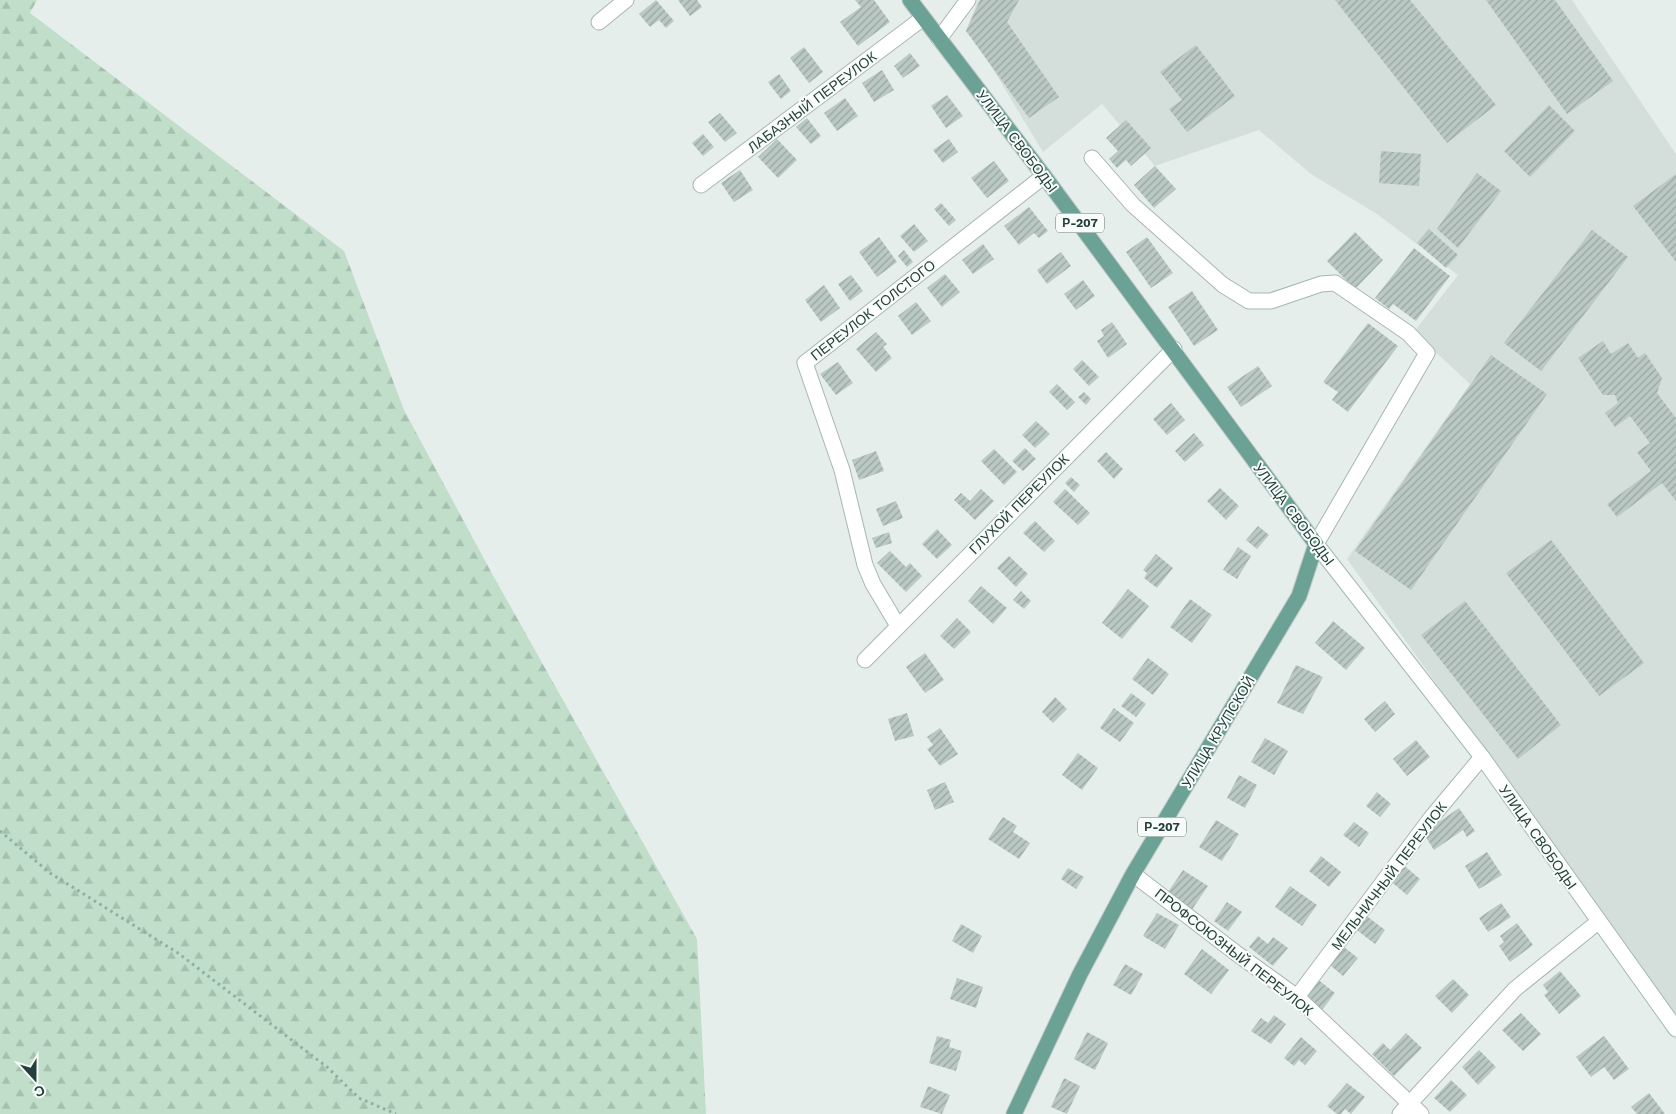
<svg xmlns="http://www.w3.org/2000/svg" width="1676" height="1114" font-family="'Work Sans',sans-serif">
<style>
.built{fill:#d4deda}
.forest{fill:url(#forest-firs)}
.building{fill:url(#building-hatch)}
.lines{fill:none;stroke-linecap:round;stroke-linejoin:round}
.street-casing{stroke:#a8b6b2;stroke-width:17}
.secondary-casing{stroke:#a5bab3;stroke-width:17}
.primary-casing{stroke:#c2cac8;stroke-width:17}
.path{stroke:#88b1a6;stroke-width:3;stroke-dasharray:2.5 4;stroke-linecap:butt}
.street{stroke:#fff;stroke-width:15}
.secondary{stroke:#fff;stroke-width:15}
.primary{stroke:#6ca296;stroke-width:15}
.labels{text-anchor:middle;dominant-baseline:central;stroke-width:4;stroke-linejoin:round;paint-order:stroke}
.shield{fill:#f7fbf9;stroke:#647873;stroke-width:1}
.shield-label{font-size:12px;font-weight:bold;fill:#25403a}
.street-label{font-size:14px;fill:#25403a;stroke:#f7fbf9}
</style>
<defs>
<pattern id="forest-firs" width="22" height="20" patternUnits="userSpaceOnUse" patternTransform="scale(1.25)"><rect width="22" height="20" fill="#c0deca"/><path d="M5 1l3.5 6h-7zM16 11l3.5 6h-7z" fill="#a5c0ae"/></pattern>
<pattern id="building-hatch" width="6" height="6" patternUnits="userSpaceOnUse" patternTransform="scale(1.25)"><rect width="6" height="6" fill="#bbc9c4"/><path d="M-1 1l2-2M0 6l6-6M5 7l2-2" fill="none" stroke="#98a5a0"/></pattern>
</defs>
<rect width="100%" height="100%" fill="#e6eeeb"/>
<path class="built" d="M978 0H1572L1676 154V1018L1347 559 1470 384 1414 332 1458 275 1377 214 1311 174 1259 130 1155 166 1102 104 1043 152 977 43 966 31Z"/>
<path class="forest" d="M0 0H37L30 13 344 251 404 410 490 570 697 939 706 1114H0Z"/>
<g class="building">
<path d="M656 0 674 21 666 28 659 20 650 27 639 14Z"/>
<path d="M678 0H697L702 7 690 16Z"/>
<path d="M855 0H874L890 22 858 46 840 22 861 7Z"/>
<path d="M980 0H1019L1007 22 1059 97 1029 118 966 31Z"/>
<path d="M1335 0H1410L1496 105 1447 143Z"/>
<path d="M1486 0H1555L1613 81 1567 114Z"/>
<path d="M1196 45 1235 96 1187 132 1169 109 1182 100 1160 72Z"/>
<path d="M804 47 823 72 809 83 790 58Z"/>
<path d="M910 53 920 66 903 78 894 66Z"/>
<path d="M882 70 894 90 874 102 862 83Z"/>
<path d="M779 74 791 91 781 99 768 82Z"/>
<path d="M947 95 963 116 946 128 931 106Z"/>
<path d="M845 98 858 116 837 131 824 113Z"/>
<path d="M1549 105 1575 131 1530 177 1504 151Z"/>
<path d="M720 113 737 133 725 142 708 122Z"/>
<path d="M807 118 821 136 811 144 796 127Z"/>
<path d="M1126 120 1151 148 1131 166 1126 160 1117 168 1109 159 1118 151 1106 138Z"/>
<path d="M703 134 714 147 703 156 692 143Z"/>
<path d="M777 139 797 160 778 178 758 157Z"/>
<path d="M949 139 958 152 943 163 933 150Z"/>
<path d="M1381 151 1421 154 1419 186 1379 183Z"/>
<path d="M994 161 1009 181 987 198 971 178Z"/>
<path d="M1155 166 1176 189 1154 208 1134 185Z"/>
<path d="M740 170 753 190 734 202 721 183Z"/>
<path d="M1477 173 1501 191 1458 248 1437 229Z"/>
<path d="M1676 174V262L1633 206Z"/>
<path d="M941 203 956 220 949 226 934 209Z"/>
<path d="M1029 207 1048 231 1039 238 1034 233 1019 245 1004 226Z"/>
<path d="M914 224 928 241 914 252 900 236Z"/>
<path d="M1429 229 1458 255 1446 268 1417 243Z"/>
<path d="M1592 230 1628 257 1541 371 1504 343Z"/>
<path d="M1355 232 1383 260 1355 289 1327 261Z"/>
<path d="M879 237 897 262 877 277 859 252Z"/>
<path d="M1147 237 1173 273 1151 288 1126 252Z"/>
<path d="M983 244 994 259 973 274 962 260Z"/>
<path d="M1414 248 1450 276 1416 321 1393 304 1389 309 1375 298Z"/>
<path d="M904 250 913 262 907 267 898 256Z"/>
<path d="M1061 252 1071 266 1047 284 1037 270Z"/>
<path d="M945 274 960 292 942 307 927 288Z"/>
<path d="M851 275 863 291 850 301 838 284Z"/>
<path d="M1083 280 1095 296 1076 310 1064 294Z"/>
<path d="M824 285 840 308 821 322 805 300Z"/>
<path d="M1192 291 1218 330 1194 346 1168 307Z"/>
<path d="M916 302 931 321 912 335 898 316Z"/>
<path d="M1112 322 1127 344 1108 358 1097 341 1104 336 1101 330Z"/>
<path d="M1368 323 1398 346 1348 412 1332 400 1338 392 1323 382Z"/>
<path d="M876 332 887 344 883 347 892 358 876 372 856 349Z"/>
<path d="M1603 341 1611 354 1628 343 1638 358 1645 353 1662 378 1657 393 1676 418V501L1662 483 1617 517 1607 504 1651 471 1637 452 1650 443 1630 416 1615 427 1605 413 1618 403 1615 395H1603L1578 358Z"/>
<path d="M1491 355 1547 394 1411 590 1355 551Z"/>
<path d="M1082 360 1099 377 1089 386 1073 369Z"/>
<path d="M838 362 853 383 836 395 820 374Z"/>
<path d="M1258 366 1272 386 1241 407 1227 387Z"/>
<path d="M1057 384 1075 402 1067 410 1049 392Z"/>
<path d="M1084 392 1091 399 1086 405 1078 397Z"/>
<path d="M1171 403 1185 420 1167 435 1153 419Z"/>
<path d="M1036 421 1050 434 1035 448 1022 435Z"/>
<path d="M1194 433 1204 445 1185 462 1175 451Z"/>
<path d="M1025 448 1036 459 1023 471 1012 461Z"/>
<path d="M994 449 1017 472 1004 485 981 461Z"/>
<path d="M876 451 884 471 859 480 852 460Z"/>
<path d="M1106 452 1123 469 1114 479 1097 461Z"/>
<path d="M1071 477 1080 485 1074 492 1065 483Z"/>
<path d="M1220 488 1239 506 1226 520 1207 501Z"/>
<path d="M981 489 994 501 975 520 954 500 961 493 970 501Z"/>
<path d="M1065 489 1090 513 1078 525 1053 502Z"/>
<path d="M896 501 903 518 883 526 876 509Z"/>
<path d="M1035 521 1055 541 1044 552 1023 533Z"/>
<path d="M1258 526 1269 535 1257 549 1246 540Z"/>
<path d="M937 529 952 545 937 559 922 544Z"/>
<path d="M889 532 892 543 876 548 872 538Z"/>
<path d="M1551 540 1644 663 1599 696 1506 573Z"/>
<path d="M1238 547 1251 556 1237 579 1223 570Z"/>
<path d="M890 551 906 567 910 563 922 576 906 592 877 563Z"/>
<path d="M1156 554 1173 568 1157 588 1144 578 1147 573 1143 570Z"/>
<path d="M1009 556 1028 574 1016 587 997 568Z"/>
<path d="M981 586 1007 608 993 624 968 601Z"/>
<path d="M1128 589 1149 606 1122 639 1102 623Z"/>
<path d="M1021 591 1031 601 1024 609 1013 600Z"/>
<path d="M1190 599 1212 615 1192 643 1170 627Z"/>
<path d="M1465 601 1561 725 1518 759 1421 635Z"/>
<path d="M957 618 971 632 954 649 940 636Z"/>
<path d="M1333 621 1365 648 1346 670 1315 643Z"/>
<path d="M925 653 944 680 925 693 906 667Z"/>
<path d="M1148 658 1169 674 1153 695 1132 679Z"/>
<path d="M1296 665 1323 677 1303 714 1277 703Z"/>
<path d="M1131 693 1146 704 1136 717 1121 706Z"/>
<path d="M1055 697 1067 709 1053 723 1042 712Z"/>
<path d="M1385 701 1395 714 1375 732 1364 719Z"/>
<path d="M1114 708 1134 723 1120 742 1100 728Z"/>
<path d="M907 713 914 736 895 741 888 719Z"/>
<path d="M940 728 958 754 940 766 927 749 933 745 927 737Z"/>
<path d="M1265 738 1288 751 1274 775 1251 762Z"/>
<path d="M1416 740 1430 757 1407 776 1393 759Z"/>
<path d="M1078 753 1098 768 1082 790 1062 775Z"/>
<path d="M1239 775 1257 785 1245 808 1227 798Z"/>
<path d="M945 782 954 802 935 810 927 790Z"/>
<path d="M1377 792 1391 804 1380 817 1366 806Z"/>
<path d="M1459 808 1475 831 1467 837 1463 830 1434 850 1423 833Z"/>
<path d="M1003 817 1017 826 1013 832 1030 843 1019 859 988 839Z"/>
<path d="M1216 820 1239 834 1222 861 1199 847Z"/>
<path d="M1354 822 1369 833 1359 847 1343 835Z"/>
<path d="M1487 852 1502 875 1479 889 1465 866Z"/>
<path d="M1321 856 1341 872 1329 887 1309 871Z"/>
<path d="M1401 863 1420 879 1407 895 1388 879Z"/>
<path d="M1068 868 1084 877 1076 889 1061 879Z"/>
<path d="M1183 870 1208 886 1191 911 1166 895Z"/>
<path d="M1290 886 1317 905 1302 926 1275 907Z"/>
<path d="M1227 902 1242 912 1228 931 1214 921Z"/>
<path d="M1501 903 1511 917 1488 932 1479 918Z"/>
<path d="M1157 913 1179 925 1165 949 1143 936Z"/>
<path d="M1364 914 1385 930 1375 944 1354 928Z"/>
<path d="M1517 923 1533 945 1510 962 1499 946 1504 942 1500 936Z"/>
<path d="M961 924 982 936 973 953 952 941Z"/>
<path d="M1258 936 1268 944 1273 937 1288 948 1273 966 1249 947Z"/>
<path d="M1340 944 1358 958 1343 976 1325 961Z"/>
<path d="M1202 949 1229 970 1211 994 1184 974Z"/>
<path d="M1125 964 1143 974 1131 995 1113 985Z"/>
<path d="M1560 971 1581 996 1559 1014 1544 995 1548 992 1543 985Z"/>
<path d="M957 978 983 987 976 1008 950 999Z"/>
<path d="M1316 978 1335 993 1322 1010 1302 994Z"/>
<path d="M1453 979 1469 995 1452 1013 1435 996Z"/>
<path d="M1521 1013 1541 1034 1523 1051 1502 1030Z"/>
<path d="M1274 1015 1286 1024 1271 1044 1251 1031 1261 1018 1268 1023Z"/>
<path d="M1087 1032 1108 1043 1095 1070 1074 1059Z"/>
<path d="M1406 1033 1422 1048 1394 1076 1372 1054 1383 1043 1390 1050Z"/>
<path d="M937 1036 951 1040 949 1047 962 1051 956 1071 929 1063Z"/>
<path d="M1604 1036 1629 1069 1614 1080 1604 1067 1591 1077 1576 1057Z"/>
<path d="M1301 1037 1317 1051 1305 1065 1299 1060 1294 1066 1284 1058Z"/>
<path d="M1479 1050 1496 1067 1478 1085 1462 1067Z"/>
<path d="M1064 1078 1080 1086 1067 1114 1051 1107Z"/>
<path d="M1451 1080 1467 1095 1450 1112 1434 1098Z"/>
<path d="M1347 1083 1365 1097 1351 1114 1345 1109 1341 1114H1337L1327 1106Z"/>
<path d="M928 1086 950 1095 942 1114 920 1107Z"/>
<path d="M1649 1093 1665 1114H1637L1631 1107Z"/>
</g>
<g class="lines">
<defs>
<g id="street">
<path d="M599 22 626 0"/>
<path d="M939 39 968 0"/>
<path d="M1092 158 1133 205 1223 285 1249 301H1271L1321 284 1335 283 1408 333 1427 353 1316 544"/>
<path d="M701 185 923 18"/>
<path d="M898 626 873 584 865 565 842 470 805 363 1044 176"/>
<path d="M865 660 1174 349"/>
<path d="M1133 874 1236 953 1297 997 1421 1114"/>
<path d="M1297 997 1431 818 1482 757"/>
<path d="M1400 1114 1515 989 1598 922"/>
</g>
<path id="secondary" d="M1316 544 1482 757 1676 1029"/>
<path id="primary" d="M910 0 1044 176 1316 544 1299 596 1133 874 1080 974 1014 1114"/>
</defs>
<use href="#street" class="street-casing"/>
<use href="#secondary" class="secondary-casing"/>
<use href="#primary" class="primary-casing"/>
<path class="path" d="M0 831 50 873 178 953 327 1067 359 1098 396 1114"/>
<use href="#street" class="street"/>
<use href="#secondary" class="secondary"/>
<use href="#primary" class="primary"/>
</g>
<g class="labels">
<g class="shield">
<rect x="1056" y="213.5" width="48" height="19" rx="4"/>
<rect x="1138" y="817.5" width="48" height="19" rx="4"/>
</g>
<g class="shield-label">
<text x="1080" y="223">Р-207</text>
<text x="1162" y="827">Р-207</text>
</g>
<g class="street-label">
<text transform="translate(812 102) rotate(-37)">ЛАБАЗНЫЙ ПЕРЕУЛОК</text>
<text transform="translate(1017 141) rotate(53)">УЛИЦА СВОБОДЫ</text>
<text transform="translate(873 310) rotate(-38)">ПЕРЕУЛОК ТОЛСТОГО</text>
<text transform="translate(1019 504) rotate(-45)">ГЛУХОЙ ПЕРЕУЛОК</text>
<text transform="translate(1294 514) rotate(53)">УЛИЦА СВОБОДЫ</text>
<text transform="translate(1218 732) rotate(-59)">УЛИЦА КРУПСКОЙ</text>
<text transform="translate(1538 837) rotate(55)">УЛИЦА СВОБОДЫ</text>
<text transform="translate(1389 876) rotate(-53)">МЕЛЬНИЧНЫЙ ПЕРЕУЛОК</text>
<text transform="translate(1234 952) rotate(38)">ПРОФСОЮЗНЫЙ ПЕРЕУЛОК</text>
</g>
</g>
<g transform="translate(35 1079) rotate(159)" stroke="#f7fbf9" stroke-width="4" paint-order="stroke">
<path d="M0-4L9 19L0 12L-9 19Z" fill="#25403a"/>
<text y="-8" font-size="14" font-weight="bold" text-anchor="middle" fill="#25403a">С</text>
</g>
</svg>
